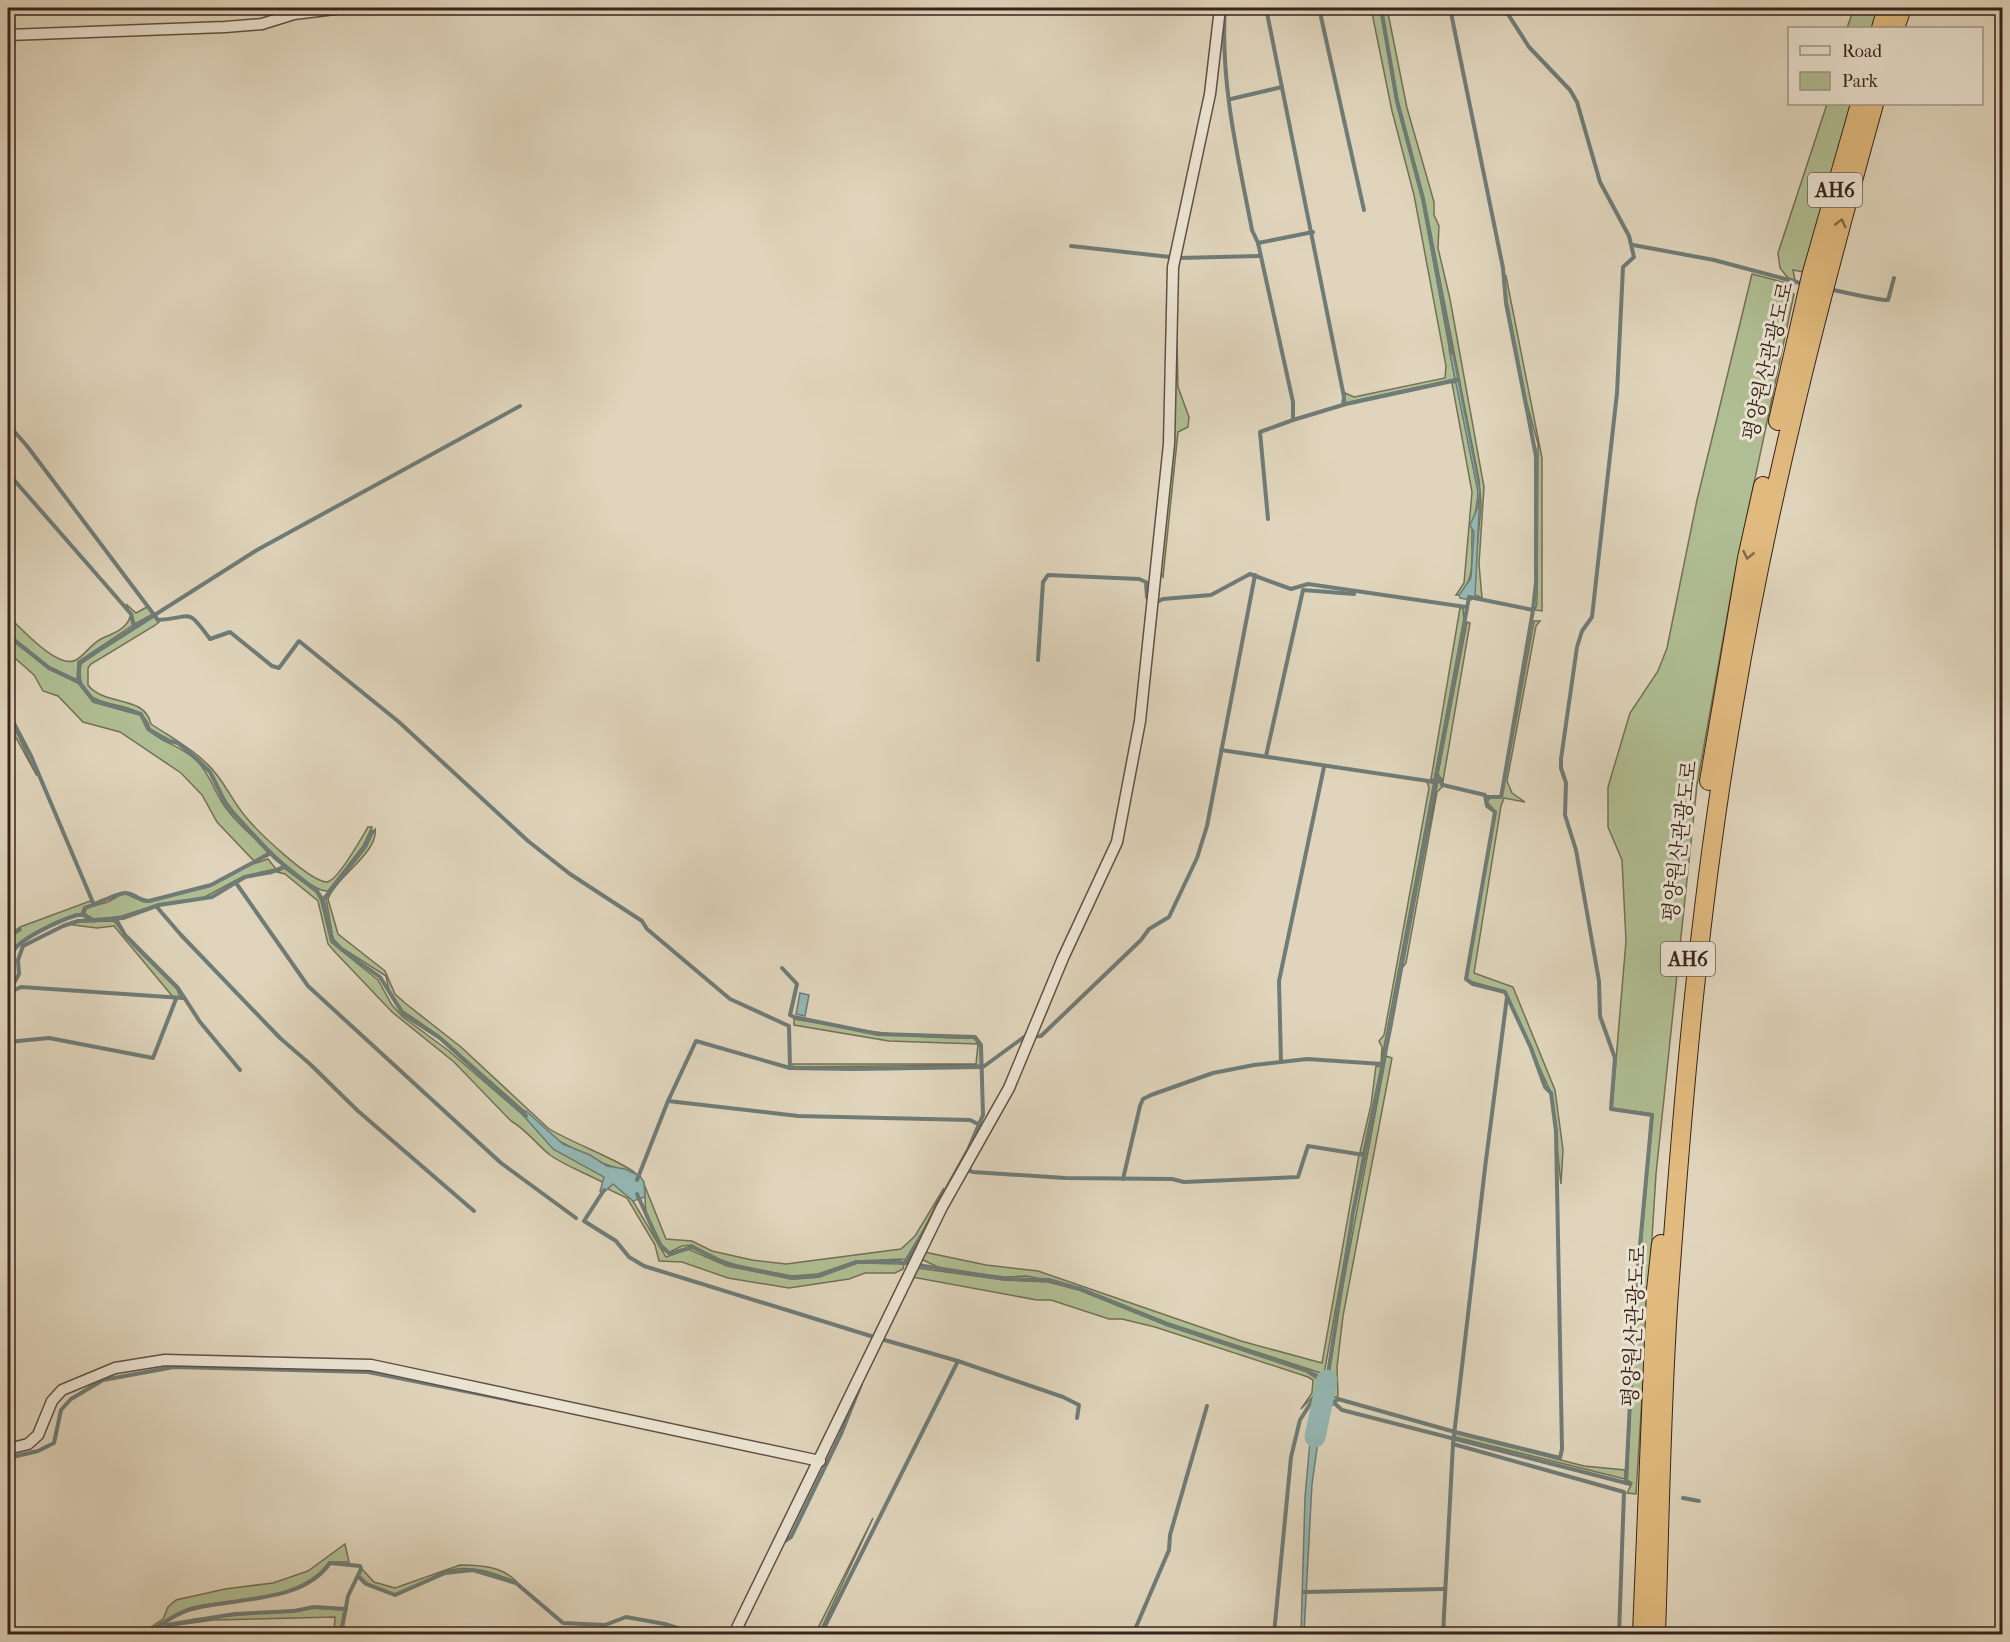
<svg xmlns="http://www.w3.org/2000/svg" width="2010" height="1642" font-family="'IM FELL French Canon','Noto Serif KR',serif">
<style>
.green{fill:#b0be93;stroke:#747057;stroke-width:1.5}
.water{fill:#94b8b5;stroke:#6f7c77;stroke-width:1.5}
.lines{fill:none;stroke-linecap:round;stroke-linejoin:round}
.stream{stroke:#6f7c77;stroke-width:4}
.river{stroke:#94b8b5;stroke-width:21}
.minor-casing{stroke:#625043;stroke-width:13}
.motorway-casing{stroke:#38231b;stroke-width:20}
.minor{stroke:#ebe4d3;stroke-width:10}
.motorway{stroke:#e0ba7e;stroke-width:18}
.oneway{stroke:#846748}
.labels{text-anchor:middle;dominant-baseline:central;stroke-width:6;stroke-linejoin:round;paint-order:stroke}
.shield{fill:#ebe4d3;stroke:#6e5d52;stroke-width:1.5}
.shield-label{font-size:20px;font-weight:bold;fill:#38231b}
.street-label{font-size:21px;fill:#38231b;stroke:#ebe4d3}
</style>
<rect width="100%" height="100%" fill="#e0d5bc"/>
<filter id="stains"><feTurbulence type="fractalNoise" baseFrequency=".00333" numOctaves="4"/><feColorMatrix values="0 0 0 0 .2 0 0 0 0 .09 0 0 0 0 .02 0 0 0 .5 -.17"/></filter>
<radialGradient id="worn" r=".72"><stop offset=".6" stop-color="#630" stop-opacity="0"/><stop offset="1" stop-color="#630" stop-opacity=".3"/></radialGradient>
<g class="green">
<path d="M1371 8H1380L1396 101 1422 199 1455 379 1345 403V393L1354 397 1445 378 1446 366 1414 195 1392 111Z"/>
<path d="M1381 8H1387L1407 108 1434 202V215L1439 226 1438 248 1450 299 1484 487 1479 564 1482 598 1473 594 1481 505 1479 480 1424 198 1398 101Z"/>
<path d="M1854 8H1882L1876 28H1847Z"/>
<path d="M1827 104H1853L1803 272 1793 270 1795 280 1788 278 1780 268 1778 253Z"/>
<path d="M1752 274 1794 285 1788 292 1794 294 1734 578 1697 785 1656 1174 1636 1494 1627 1493 1632 1483 1627 1480 1636 1300 1653 1114 1612 1108 1626 941 1622 860 1608 827V787L1630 713 1658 671 1667 648 1697 500Z"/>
<path d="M1506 276 1542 458V611L1535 610 1537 603 1538 444 1526 400 1503 281Z"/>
<path d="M1174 340 1177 341 1178 387 1189 417 1188 427 1178 432 1163 577 1160 573Z"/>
<path d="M1456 382 1478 491C1478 503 1475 512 1473 523 1469 547 1479 576 1459 595H1456L1464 583 1472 492 1452 383Z"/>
<path d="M126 604 136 613 147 607 153 614 135 624Z"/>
<path d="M1460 608H1463L1464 622 1434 780 1431 779Z"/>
<path d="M8 616C21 628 58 670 76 660 85 655 91 644 101 639 111 634 126 630 130 617L133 625 78 662 77 680 50 667 8 634Z"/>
<path d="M155 616 159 622 154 626 91 664 88 668V685C105 707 144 694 151 724 169 736 188 746 204 761 221 775 231 799 245 816 257 831 310 882 327 882 338 881 362 837 368 827H372L363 846 328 891C307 893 241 823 228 804 220 793 217 778 207 768 187 747 174 743 150 729 141 690 72 721 81 664L135 626Z"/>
<path d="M1534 621H1540L1536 626 1507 781 1512 793 1525 802 1504 798 1501 806 1474 973 1513 987 1555 1090 1563 1150 1561 1184 1551 1093 1505 991 1469 981 1466 976 1495 818 1496 812 1487 802 1491 797H1502Z"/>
<path d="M1467 622 1470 623 1443 781 1438 774Z"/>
<path d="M8 637 49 669 78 683 93 702 140 715C155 746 174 739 197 761 212 776 215 796 229 812 241 827 256 838 268 853L254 861 217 822 202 795 181 773 120 732 83 722 58 696 43 691 34 675 8 652Z"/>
<path d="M8 714 37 776 8 723Z"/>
<path d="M1438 780 1442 787 1437 792 1406 963 1402 968Z"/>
<path d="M1427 782 1434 783 1432 793 1381 1063 1382 1047 1379 1041 1384 1035 1429 788Z"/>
<path d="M375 829C379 852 336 877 328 899L338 934 385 971 395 994 405 1003 461 1047 548 1128C565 1140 631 1165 637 1175L599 1162 557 1140 438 1035 403 1011 389 991 386 976 342 948 333 939 326 898 366 847Z"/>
<path d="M268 859 276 869 244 876 203 898 159 904 122 916 95 920 85 914 86 908 108 902 120 895 126 894 144 902 211 886 244 867Z"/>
<path d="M284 868 316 892 321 901 331 942 378 980 392 1005 403 1017 449 1051 523 1115 554 1149 605 1177 604 1183C586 1173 567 1167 550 1155 536 1144 527 1130 511 1121L454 1062 392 1012 335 952 328 944 318 901 285 874 277 872Z"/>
<path d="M90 901 93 904 84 907 81 914C65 916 18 938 12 952 8 961 14 970 8 979V939L21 930 20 927Z"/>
<path d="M114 921 133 945 177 989 180 997H173L114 926 97 928 73 925 76 922Z"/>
<path d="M794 1019C858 1030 908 1039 974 1038L980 1046 981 1065 793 1067V1064H976L978 1044 889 1041 794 1025Z"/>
<path d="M1386 1056 1392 1058 1343 1316 1337 1367 1338 1396 1334 1398 1329 1375 1340 1301Z"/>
<path d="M1376 1066 1381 1067 1363 1153 1360 1152 1371 1105Z"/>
<path d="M1359 1155 1363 1156 1324 1374 1168 1323 1081 1288 1027 1276 1005 1277 956 1271 938 1267 923 1260 924 1252 986 1265 1038 1271 1241 1341 1322 1363Z"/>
<path d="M613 1183 633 1201 666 1257 688 1249 727 1266 792 1279 819 1277 857 1263 904 1264 903 1269 895 1273H865L849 1279 789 1288 728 1278 682 1262 659 1261 655 1245 627 1198 608 1189Z"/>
<path d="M644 1184 666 1239 692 1241 712 1251 752 1260 786 1264 901 1249 915 1236 944 1188 924 1229 906 1259 856 1261 818 1274 792 1276 739 1266 715 1258 692 1245 682 1246 670 1252 665 1251 646 1214Z"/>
<path d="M917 1268 1005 1280 1048 1282 1079 1290 1168 1326 1305 1371 1320 1381C1321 1394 1309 1399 1301 1409L1312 1393 1313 1380 1308 1377 1155 1327 1122 1319H1109L1051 1300H1037L912 1277Z"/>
<path d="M1456 1433 1584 1466 1625 1470V1479L1455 1437Z"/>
<path d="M873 1518 819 1634H815Z"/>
<path d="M345 1544 349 1562H329C301 1603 237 1597 193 1607 181 1610 155 1626 145 1634H141L163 1619 168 1607 176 1600 225 1589 273 1583 308 1571Z"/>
<path d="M460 1565C480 1565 502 1566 517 1582 494 1573 466 1562 442 1573 426 1580 412 1590 394 1594L367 1583 359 1576 362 1569 374 1582 395 1588Z"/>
<path d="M315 1608 344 1610 340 1634H334L335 1617 213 1620 163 1627 195 1619Z"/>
</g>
<g class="water">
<path d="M1449 349H1452L1480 491 1475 597 1471 600 1460 598 1459 595 1471 578 1474 532 1470 525 1478 507V491Z"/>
<path d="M800 993 809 995 805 1016 796 1014Z"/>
<path d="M526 1111 563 1144 590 1155 607 1166 625 1169 640 1176 644 1182 645 1197 633 1201 613 1184 602 1194 600 1191 604 1177 553 1149 523 1115Z"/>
<path d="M1313 1408 1330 1412 1321 1420 1312 1484 1304 1634H1301L1305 1497Z"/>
</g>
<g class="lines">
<g class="stream">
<path d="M1225 8C1220 82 1238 157 1252 230L1258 243 1293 402V420L1260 432 1268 519"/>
<path d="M1266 8 1344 397 1343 405"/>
<path d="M1319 8 1364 210"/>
<path d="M1381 8 1397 101 1423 199 1452 353"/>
<path d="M1450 8 1503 268 1506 303 1536 456V582L1533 610 1469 597"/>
<path d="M1504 8 1529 47 1570 90 1577 102 1600 182 1629 236 1634 257 1623 267 1617 393 1592 617 1582 631 1577 647 1561 759V768L1566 783 1565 815 1576 850 1599 981 1600 1016 1615 1058 1611 1109 1652 1115 1635 1300 1626 1483"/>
<path d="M1231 99 1282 87"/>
<path d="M1258 243 1313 232"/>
<path d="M1633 245 1714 260 1804 284"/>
<path d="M1071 246 1170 257"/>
<path d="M1179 258 1259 256"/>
<path d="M1829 289C1838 291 1883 301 1888 300L1894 278"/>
<path d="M1293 420 1346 404 1457 380"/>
<path d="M8 429 13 430 27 446 158 620C193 618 186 606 210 639L230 632 272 666 279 668 299 641 399 722 528 841 570 874 642 921 647 929 730 999 789 1026 790 1068"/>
<path d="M8 473 112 592 131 614 134 626"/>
<path d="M8 635 49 668 79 682 94 701 141 714 148 729 165 740 178 743 197 759 210 772 226 805 275 858 317 891 323 900 332 939 341 949 380 977 403 1014 440 1038 526 1116"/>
<path d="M1038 660 1043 582 1048 575 1139 579 1146 582 1147 597 1157 602 1163 599 1211 595 1250 574 1291 589 1308 584 1466 607"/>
<path d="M79 682V663L257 550 520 406"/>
<path d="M8 712 31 756 94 905"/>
<path d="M1221 750 1435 782"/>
<path d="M1266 756 1303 590 1354 594"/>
<path d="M1487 797H1501L1502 792 1533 610"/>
<path d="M236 883 308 986 501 1163 576 1218"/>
<path d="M323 900 365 847 372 831"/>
<path d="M156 906 181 935 280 1038 310 1064 358 1111 474 1211"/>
<path d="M83 915 85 908C95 905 118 892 126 893 135 894 140 901 149 901L211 885 271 853"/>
<path d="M116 919 125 935 178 988 200 1022 240 1070"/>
<path d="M8 937 19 929"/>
<path d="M782 968 797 984 790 1015 794 1017 878 1034 975 1037 981 1045 983 1115 968 1150 939 1202"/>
<path d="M8 980C15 971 9 963 12 953 18 939 61 920 77 915H83L94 921"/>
<path d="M8 988 14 983 19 974 18 960 23 946 63 926 78 921 123 918 159 905 212 897 245 877 272 872 285 866"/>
<path d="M8 993 21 987 183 998"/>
<path d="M8 1042 49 1038 153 1058 176 999"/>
<path d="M1281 1062 1279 981 1324 767"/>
<path d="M668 1101 798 1116 970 1120 980 1125"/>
<path d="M964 1169 973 1172 1065 1178 1172 1179 1184 1182 1298 1177 1308 1146 1364 1155"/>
<path d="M1123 1179 1140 1106 1143 1099 1151 1095 1213 1073 1254 1065 1307 1059 1382 1064"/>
<path d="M637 1180 668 1101 696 1041 790 1068 853 1069 983 1067 1024 1037 1041 1036 1141 940 1149 929 1169 917 1197 858 1207 826 1255 575"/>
<path d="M604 1190 584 1221 616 1241 629 1257 644 1266 874 1337"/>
<path d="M637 1194 660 1245 670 1254 692 1247 727 1264 792 1278 818 1276 857 1262H899L1005 1279 1049 1280 1080 1289 1167 1324 1305 1370 1327 1380 1353 1213 1391 1024 1469 597"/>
<path d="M905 1263 925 1230"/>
<path d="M881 1339 958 1361 1063 1397 1079 1405 1077 1418"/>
<path d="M1332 1404 1338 1399 1455 1432 1560 1458 1562 1449 1556 1131 1551 1093 1545 1087 1531 1048 1505 992 1473 984 1466 979 1495 812 1487 806 1485 795 1443 785 1436 776"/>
<path d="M1453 1444 1624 1492 1619 1634"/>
<path d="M8 1458 38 1451 54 1443 61 1410 71 1399 103 1380 174 1367 368 1372 530 1404"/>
<path d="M1683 1498 1699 1501"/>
<path d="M785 1541 791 1537 841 1434 861 1384"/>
<path d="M358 1576 366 1584 395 1595 445 1573 473 1570 516 1583 563 1623 605 1625 626 1617 665 1624 696 1634"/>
<path d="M1304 1592 1444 1589"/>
<path d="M166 1625 235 1614 294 1611 314 1607 346 1609"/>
<path d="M148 1634C161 1625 176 1613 192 1609 236 1597 301 1604 330 1563L360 1566 361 1569 348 1596 341 1634"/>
<path d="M821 1634 958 1361"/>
<path d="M1133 1634 1169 1550 1170 1535 1207 1406"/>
<path d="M1274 1634 1291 1457 1300 1420 1314 1398 1325 1395 1342 1410 1630 1484"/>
<path d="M1443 1634 1453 1444 1485 1168 1507 997"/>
</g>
<path class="river" d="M1315 1437 1327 1380"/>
<defs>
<g id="minor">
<path d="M8 35 225 27 262 24 294 14 343 8"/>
<path d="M8 1449 28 1444 38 1435 52 1401 62 1390 115 1368 165 1360 371 1365 820 1461"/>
<path d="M734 1634 942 1207 1009 1088 1063 958 1117 842 1140 721 1169 444 1173 267 1210 94 1220 8"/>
</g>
<g id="motorway">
<path d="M1881 28 1887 8"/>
<path d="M1895 28 1902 8"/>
<path d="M1778 421 1811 276 1860 104"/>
<path d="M1709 781 1747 558 1763 486"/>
<path d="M1642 1634 1656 1290 1661 1244"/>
<path d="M1656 1634C1660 1520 1661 1406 1669 1292 1683 1095 1700 897 1734 703 1768 500 1819 302 1874 104"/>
</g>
</defs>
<use href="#minor" class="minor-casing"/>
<use href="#motorway" class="motorway-casing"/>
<use href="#minor" class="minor"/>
<use href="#motorway" class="motorway"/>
</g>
<defs><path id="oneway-chevron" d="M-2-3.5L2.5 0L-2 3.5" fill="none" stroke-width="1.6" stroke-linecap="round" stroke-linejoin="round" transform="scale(1.5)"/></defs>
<g class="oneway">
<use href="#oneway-chevron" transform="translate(1841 223) rotate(-75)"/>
<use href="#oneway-chevron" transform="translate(1748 555) rotate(102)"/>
</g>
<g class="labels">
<g class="shield">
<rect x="1808" y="173" width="54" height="34" rx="4.5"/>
<rect x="1661" y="942" width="54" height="34" rx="4.5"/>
</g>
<g class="shield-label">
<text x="1835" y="190">AH6</text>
<text x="1688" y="959">AH6</text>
</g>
<g class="street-label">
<text transform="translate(1768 361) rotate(-77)">평양원산관광도로</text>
<text transform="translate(1680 841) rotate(-83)">평양원산관광도로</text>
<text transform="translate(1634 1326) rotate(-87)">평양원산관광도로</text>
</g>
</g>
<rect width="2010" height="1642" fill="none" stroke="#e0d5bc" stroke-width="30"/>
<rect x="9" y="9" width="1992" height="1624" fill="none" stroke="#38231b" stroke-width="3"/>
<rect x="15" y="15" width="1980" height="1612" fill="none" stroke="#38231b" stroke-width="1.5"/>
<rect x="1788" y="27" width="195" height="78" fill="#ebe4d3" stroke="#a39789" stroke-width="1.5"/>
<rect x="1800" y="46" width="30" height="9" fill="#ebe4d3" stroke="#a39789" stroke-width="1.5"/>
<text x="1842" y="57" font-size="18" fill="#38231b">Road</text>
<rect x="1800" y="72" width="30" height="18" fill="#b0be93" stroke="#a39789" stroke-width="1.5"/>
<text x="1842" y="87" font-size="18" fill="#38231b">Park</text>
<rect width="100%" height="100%" filter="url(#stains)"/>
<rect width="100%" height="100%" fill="url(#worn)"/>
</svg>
